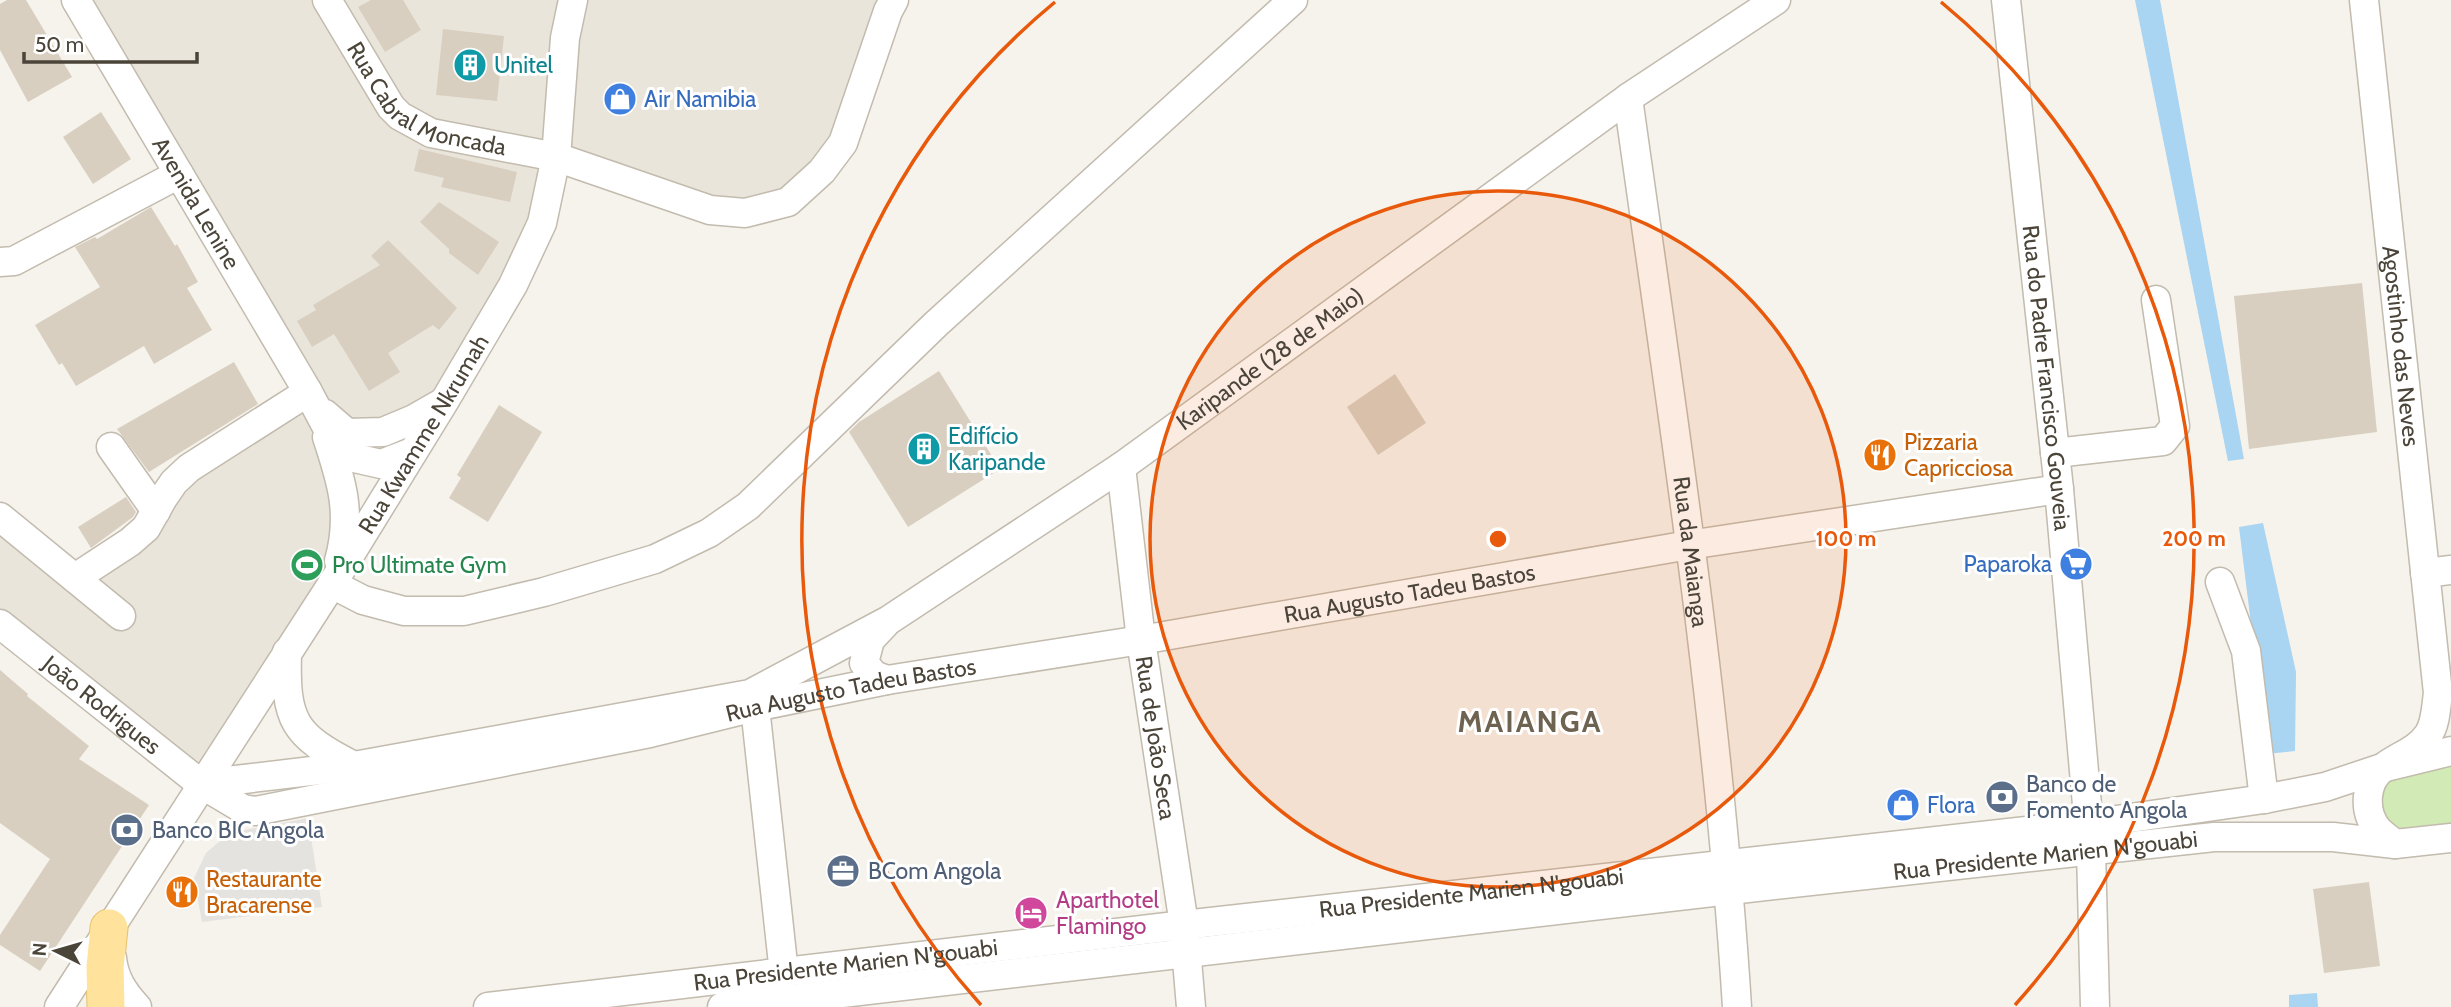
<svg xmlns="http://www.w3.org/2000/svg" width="2451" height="1007" font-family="Cabin,sans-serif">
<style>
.residential{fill:#eae5da}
.green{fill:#d2eab5}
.parking{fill:#e5e3e0}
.water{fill:#a9d4f2}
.building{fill:#d8cfc1}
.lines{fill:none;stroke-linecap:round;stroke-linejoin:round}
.minor-casing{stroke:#c2bbae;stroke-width:31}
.major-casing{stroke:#e6c16a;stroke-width:39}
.minor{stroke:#fff;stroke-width:28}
.major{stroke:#ffe39c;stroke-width:37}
.ring{fill:none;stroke:#e8590c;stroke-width:3.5}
.labels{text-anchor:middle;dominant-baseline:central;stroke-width:6;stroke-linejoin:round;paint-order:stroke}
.culture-label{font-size:23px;fill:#0d838f;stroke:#fff;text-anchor:start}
.street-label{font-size:23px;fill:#4b4439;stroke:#fff}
.shop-label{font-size:23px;fill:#366cbe;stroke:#fff;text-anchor:start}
.food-label{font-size:23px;fill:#c56008;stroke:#fff;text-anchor:start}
.leisure-label{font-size:23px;fill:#27864d;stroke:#fff;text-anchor:start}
.service-label{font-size:23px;fill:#4e5e75;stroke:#fff;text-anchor:start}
.hotel-label{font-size:23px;fill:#b23c85;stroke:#fff;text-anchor:start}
.district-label{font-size:30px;font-weight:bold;letter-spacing:2px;fill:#6e6250;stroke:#fff}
.centre{fill:#e8590c;stroke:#fff;stroke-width:3.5}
.ring-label{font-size:21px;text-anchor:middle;font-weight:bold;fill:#e8590c;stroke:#fff;stroke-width:6;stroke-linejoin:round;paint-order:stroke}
</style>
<rect width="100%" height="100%" fill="#f6f3ec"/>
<path class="residential" d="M76 0H894L822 171 745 213 556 158 542 223 444 402 347 433 341 479 332 584 201 784 0 623V515L75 577 308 392Z"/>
<path class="green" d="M2451 757V833C2427 833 2400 837 2380 821L2381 788 2399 775Z"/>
<path class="parking" d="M308 818 322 907 202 922 194 878 206 853 229 833Z"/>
<g class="water">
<path d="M2135 0H2160L2244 459 2228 461Z"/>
<path d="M2263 523 2296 672 2295 751 2267 754 2239 527Z"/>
<path d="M2317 993 2318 1007H2289V995Z"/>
</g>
<g class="building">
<path d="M7 0H26L72 77 28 102 0 50V4Z"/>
<path d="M371 0H403L421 30 385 52 358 7Z"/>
<path d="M443 29 504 36 497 101 436 95Z"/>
<path d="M101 112 131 159 93 184 63 137Z"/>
<path d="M419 149 517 172 510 202 441 187 444 178 414 171Z"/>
<path d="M439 202 499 242 478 275 449 253V249L420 222Z"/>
<path d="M151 207 175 246 177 244 198 282 187 288 212 330 154 364 144 346 76 386 62 363 59 365 35 325 100 287 75 247 95 237 97 239Z"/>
<path d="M388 240 457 308 439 330 433 325 388 353 400 372 369 391 334 334 312 347 297 321 316 310 313 305 380 265 371 256Z"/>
<path d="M2362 283 2377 432 2249 449 2234 296Z"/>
<path d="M234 362 258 404 149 472 117 429Z"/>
<path d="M939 371 1000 469 908 527 849 432 859 422Z"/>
<path d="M1395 374 1426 423 1378 455 1347 407Z"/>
<path d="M499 405 542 432 488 522 449 498 461 478 457 475Z"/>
<path d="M126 497 136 512 133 517 91 548 78 527Z"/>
<path d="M0 670 28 694 27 696 89 746 79 759 149 805 40 971 0 945V935L50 859 0 823Z"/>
<path d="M2369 882 2380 966 2324 973 2313 889Z"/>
</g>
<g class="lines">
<defs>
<g id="minor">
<path id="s1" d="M76 0 308 392 331 435 350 457 381 464 412 452"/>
<path id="s2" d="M327 0 391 107 400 116 431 133 556 157 710 210 745 213 788 202 822 171 843 143 888 11 894 0"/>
<path id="s3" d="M2006 0 2059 489 2091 850 2095 1007"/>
<path id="s4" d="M2364 0 2438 693C2436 706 2436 724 2428 735 2417 751 2398 756 2384 767 2364 781 2363 812 2378 830 2383 835 2390 840 2395 844"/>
<path id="s5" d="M1628 98C1670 400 1718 702 1737 1007"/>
<path d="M0 262 14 261 179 174"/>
<path d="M325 414 347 433 383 432 414 419 442 403"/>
<path d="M327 437C342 482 352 514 339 561"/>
<path d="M111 447 156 511"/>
<path d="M2055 453 2163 441 2175 426 2156 300"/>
<path id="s6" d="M1121 467 1141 640 1184 925 1191 1007"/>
<path d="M0 517 121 616"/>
<path d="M2425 573 2451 570"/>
<path d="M75 578 130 542 146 528 163 498 174 482 189 468 308 392"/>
<path d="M2220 582 2246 651 2264 799"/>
<path d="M332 584 363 600 404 611H464L544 592 655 559 709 533 748 506 936 324 1293 0"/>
<path id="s7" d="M0 624 201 784 243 809 255 811 650 733 755 707 887 680 1141 640 1689 545 2059 489"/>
<path d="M885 624 870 640 864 663 874 675 887 680"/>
<path d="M287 652C285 721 293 735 354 766"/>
<path d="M755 707 784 973"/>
<path id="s8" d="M201 784 354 766 750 694 889 620 1121 467 1628 98 1776 0"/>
<path d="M112 958C114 978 123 992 137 1007"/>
<path id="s9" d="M59 1007 332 584 444 402 513 285 542 223 556 157 565 38 573 0"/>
<path id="s10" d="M488 1007 1184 925 2088 824 2264 799 2325 787 2382 768 2451 751"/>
<path id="s11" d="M722 1007 1730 890 2214 837H2333L2395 844 2451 838"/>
</g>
<path id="major" d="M106 1007 105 967 109 928"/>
</defs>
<use href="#minor" class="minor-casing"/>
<use href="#major" class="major-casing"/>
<use href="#minor" class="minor"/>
<use href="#major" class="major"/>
</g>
<circle cx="1498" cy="539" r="348" fill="#e8590c" fill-opacity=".12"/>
<g class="ring">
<circle cx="1498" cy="539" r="348"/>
<path d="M981 1005A696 696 0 0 1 1055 2M1941 2A696 696 0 0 1 2015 1005"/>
</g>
<defs>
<symbol id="building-disc" viewBox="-11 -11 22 22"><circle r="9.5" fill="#0f9aa8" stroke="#fff"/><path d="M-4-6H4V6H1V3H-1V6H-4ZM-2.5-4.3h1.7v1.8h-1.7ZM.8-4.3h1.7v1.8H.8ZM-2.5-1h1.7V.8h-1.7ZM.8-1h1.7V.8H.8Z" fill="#fff"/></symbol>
<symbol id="shop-disc" viewBox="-11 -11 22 22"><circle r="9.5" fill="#3f7fe0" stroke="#fff"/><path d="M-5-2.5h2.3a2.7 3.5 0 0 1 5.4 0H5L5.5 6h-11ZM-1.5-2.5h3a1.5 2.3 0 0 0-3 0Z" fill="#fff"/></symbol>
<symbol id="restaurant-disc" viewBox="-11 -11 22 22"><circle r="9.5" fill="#e8710a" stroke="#fff"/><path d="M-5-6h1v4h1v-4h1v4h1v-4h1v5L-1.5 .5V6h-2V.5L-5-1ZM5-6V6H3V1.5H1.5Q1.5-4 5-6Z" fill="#fff"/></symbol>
<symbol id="supermarket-disc" viewBox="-11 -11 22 22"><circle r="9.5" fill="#3f7fe0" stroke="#fff"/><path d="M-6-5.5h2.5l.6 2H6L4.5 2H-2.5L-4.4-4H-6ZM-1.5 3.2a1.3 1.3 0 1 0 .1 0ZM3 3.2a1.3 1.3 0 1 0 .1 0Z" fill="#fff"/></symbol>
<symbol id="stadium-disc" viewBox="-11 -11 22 22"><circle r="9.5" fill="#2e9e5b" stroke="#fff"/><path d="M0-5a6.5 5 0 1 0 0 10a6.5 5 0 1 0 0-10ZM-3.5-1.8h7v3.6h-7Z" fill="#fff"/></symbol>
<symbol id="bank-disc" viewBox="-11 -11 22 22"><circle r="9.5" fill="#5c6f8a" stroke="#fff"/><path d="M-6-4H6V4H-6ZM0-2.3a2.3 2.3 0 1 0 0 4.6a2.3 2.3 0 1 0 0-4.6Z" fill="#fff"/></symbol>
<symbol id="office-disc" viewBox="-11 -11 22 22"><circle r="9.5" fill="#5c6f8a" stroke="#fff"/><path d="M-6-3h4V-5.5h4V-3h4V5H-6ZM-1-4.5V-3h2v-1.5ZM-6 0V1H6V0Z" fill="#fff"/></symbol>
<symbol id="hotel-disc" viewBox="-11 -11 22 22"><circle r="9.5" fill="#d1479c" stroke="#fff"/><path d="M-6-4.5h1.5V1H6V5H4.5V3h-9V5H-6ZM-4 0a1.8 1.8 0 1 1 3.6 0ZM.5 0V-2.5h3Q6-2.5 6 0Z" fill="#fff"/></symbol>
</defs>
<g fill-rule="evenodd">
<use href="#building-disc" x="451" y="46" width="38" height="38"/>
<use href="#shop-disc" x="601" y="80" width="38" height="38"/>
<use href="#building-disc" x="905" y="430" width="38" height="38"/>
<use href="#restaurant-disc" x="1861" y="436" width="38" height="38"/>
<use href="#supermarket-disc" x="2057" y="545" width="38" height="38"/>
<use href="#stadium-disc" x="288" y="546" width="38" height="38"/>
<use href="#bank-disc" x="1983" y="778" width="38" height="38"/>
<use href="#shop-disc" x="1884" y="786" width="38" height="38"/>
<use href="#bank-disc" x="108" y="811" width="38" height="38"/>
<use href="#office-disc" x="824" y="852" width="38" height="38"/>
<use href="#restaurant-disc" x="163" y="873" width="38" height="38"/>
<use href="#hotel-disc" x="1012" y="894" width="38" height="38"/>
</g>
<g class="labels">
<g class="culture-label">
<text x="494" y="65">Unitel</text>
<text x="948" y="436">Edifício<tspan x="948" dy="26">Karipande</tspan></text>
</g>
<g class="street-label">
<text stroke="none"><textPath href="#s2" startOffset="150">Rua Cabral Moncada</textPath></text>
<text stroke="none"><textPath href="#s1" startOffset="236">Avenida Lenine</textPath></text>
<text stroke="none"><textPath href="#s4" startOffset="348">Agostinho das Neves</textPath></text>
<text stroke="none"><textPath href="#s8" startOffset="1176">Karipande (28 de Maio)</textPath></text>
<text stroke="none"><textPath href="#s3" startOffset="380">Rua do Padre Francisco Gouveia</textPath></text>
<text stroke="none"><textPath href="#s9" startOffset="679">Rua Kwamme Nkrumah</textPath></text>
<text stroke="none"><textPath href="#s5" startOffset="458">Rua da Maianga</textPath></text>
<text stroke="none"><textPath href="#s7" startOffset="1493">Rua Augusto Tadeu Bastos</textPath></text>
<text stroke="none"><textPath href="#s7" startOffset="926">Rua Augusto Tadeu Bastos</textPath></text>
<text stroke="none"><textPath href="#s7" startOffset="130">João Rodrigues</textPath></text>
<text stroke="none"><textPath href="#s6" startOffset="273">Rua de João Seca</textPath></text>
<text stroke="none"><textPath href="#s11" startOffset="1332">Rua Presidente Marien N'gouabi</textPath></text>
<text stroke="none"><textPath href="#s10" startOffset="990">Rua Presidente Marien N'gouabi</textPath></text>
<text stroke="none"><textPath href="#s10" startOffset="360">Rua Presidente Marien N'gouabi</textPath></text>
</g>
<g class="shop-label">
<text x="644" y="99">Air Namibia</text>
<text x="2052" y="564" text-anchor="end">Paparoka</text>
<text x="1927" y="805">Flora</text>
</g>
<g class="food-label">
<text x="1904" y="442">Pizzaria<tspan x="1904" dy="26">Capricciosa</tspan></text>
<text x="206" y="879">Restaurante<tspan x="206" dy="26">Bracarense</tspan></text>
</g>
<g class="leisure-label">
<text x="332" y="565">Pro Ultimate Gym</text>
</g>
<g class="service-label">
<text x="2026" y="784">Banco de<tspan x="2026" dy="26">Fomento Angola</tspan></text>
<text x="152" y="830">Banco BIC Angola</text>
<text x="868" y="871">BCom Angola</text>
</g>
<g class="hotel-label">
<text x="1056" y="900">Aparthotel<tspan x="1056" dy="26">Flamingo</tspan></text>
</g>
<g class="district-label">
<text x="1530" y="721">MAIANGA</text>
</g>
</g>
<circle cx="1498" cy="539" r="10" class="centre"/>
<g class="ring-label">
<text x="1846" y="546">100 m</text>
<text x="2194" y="546">200 m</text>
</g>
<g transform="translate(56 951) rotate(275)" stroke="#ffffff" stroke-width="5" paint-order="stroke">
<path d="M0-5L12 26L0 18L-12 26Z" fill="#4b4439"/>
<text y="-10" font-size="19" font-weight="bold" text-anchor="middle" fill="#4b4439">N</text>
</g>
<path d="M24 52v10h173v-10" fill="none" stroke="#4b4439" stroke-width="3.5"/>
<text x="35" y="52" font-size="21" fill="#4b4439" stroke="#ffffff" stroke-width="5" paint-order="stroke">50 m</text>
</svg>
